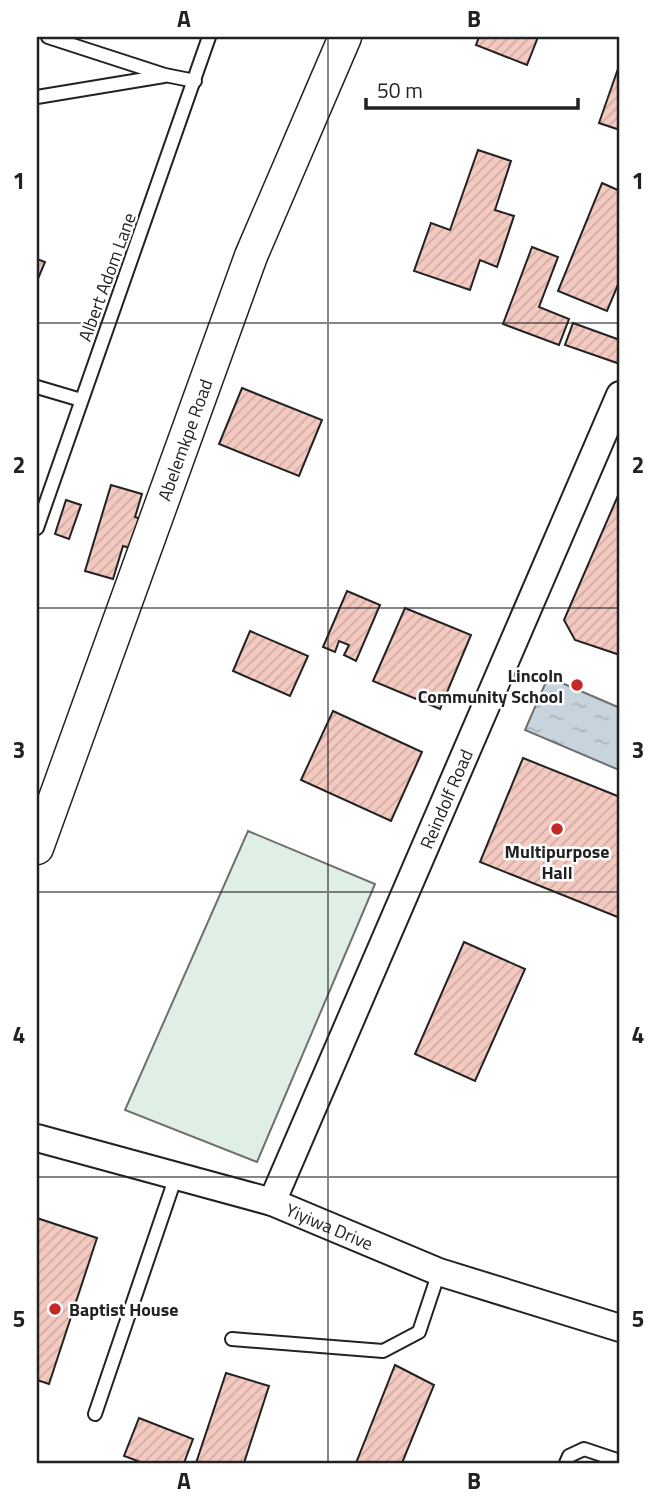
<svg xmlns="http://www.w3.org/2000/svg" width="657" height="1500" font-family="'Titillium Web',sans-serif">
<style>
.pitch{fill:#e0efe3;stroke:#6f6f6f;stroke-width:2}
.water{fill:url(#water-ripples);stroke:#6f6f6f;stroke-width:2}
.building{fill:url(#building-hatch);stroke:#222;stroke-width:2}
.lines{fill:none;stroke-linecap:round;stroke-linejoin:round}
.service-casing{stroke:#222;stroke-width:16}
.minor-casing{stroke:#222;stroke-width:30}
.tertiary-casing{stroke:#222;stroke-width:35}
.service{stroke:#fff;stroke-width:12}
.minor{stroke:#fff;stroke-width:26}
.tertiary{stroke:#fff;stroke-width:32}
.grid{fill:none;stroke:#222;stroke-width:2;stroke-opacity:0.55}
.poi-dot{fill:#c62828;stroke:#fff;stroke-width:2.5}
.labels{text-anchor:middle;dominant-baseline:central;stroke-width:5;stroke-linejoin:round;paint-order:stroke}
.street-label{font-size:18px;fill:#222;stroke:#fff}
.poi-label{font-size:18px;font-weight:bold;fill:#222;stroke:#fff;text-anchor:end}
.neatline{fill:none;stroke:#222;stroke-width:2.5}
.grid-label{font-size:23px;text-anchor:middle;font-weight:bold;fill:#222}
</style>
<defs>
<pattern id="water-ripples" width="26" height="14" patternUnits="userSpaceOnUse" patternTransform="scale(1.75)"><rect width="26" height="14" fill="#c7d3dd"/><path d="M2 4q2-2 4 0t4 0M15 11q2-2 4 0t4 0" fill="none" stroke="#abb5bd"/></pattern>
<pattern id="building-hatch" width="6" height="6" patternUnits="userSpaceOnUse" patternTransform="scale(1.75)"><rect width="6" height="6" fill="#f3c9c0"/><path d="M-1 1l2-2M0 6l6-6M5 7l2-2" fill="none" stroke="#d0aca5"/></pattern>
</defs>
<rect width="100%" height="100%" fill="#fff"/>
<path class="pitch" d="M248 831 375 884 257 1162 125 1110Z"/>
<path class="water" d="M548 677 620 708 619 770 525 730Z"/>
<g class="building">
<path d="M479 37H538L527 65 476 45Z"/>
<path d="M620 63V130L599 123Z"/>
<path d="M478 150 511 161 495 210 514 216 497 267 480 260 470 290 414 271 431 223 450 230Z"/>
<path d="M602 183 620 191V280L607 311 558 291Z"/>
<path d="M532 247 558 257 539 307 569 319 559 345 503 324Z"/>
<path d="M37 259 45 262 37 281Z"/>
<path d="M573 323 620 340V364L565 345Z"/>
<path d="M242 388 322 420 299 476 219 444Z"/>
<path d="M111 485 142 494 135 517 145 520 137 550 123 546 113 579 85 571Z"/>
<path d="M620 491V655L575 640 564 620Z"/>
<path d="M66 500 81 505 69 539 55 534Z"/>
<path d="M347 591 380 605 356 661 344 655 349 645 339 641 335 652 323 647Z"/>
<path d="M405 608 471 635 440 709 373 681Z"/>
<path d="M250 631 308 656 290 696 233 671Z"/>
<path d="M333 711 422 752 391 821 301 780Z"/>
<path d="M523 758 620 797V918L480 862Z"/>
<path d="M464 942 525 969 475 1081 415 1054Z"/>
<path d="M37 1218 97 1238 49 1384 37 1380Z"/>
<path d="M395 1365 434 1385 402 1463H356Z"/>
<path d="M226 1373 269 1386 244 1463H196Z"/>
<path d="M139 1418 193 1439 184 1463H143L124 1456Z"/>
</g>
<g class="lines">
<defs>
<g id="service">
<path d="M48 37 165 75 195 81"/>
<path d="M37 97 164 76"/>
<path d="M37 387 81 400"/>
<path d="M37 528 209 37"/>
<path d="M232 1339 383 1351 419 1332 439 1272"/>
<path d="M95 1414 176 1176"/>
<path d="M566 1463 569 1456 584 1449 620 1461"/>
</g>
<g id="minor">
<path id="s1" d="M37 1138 272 1202 439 1272 620 1328"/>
<path id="s2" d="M272 1202 620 395"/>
</g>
<g id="tertiary">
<path id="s3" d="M37 848 251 256 345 37"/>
</g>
</defs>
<use href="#service" class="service-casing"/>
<use href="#minor" class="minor-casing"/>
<use href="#tertiary" class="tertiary-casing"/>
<use href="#service" class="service"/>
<use href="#minor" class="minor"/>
<use href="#tertiary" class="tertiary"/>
</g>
<path class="grid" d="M328 37V1463M37 323H620M37 608H620M37 892H620M37 1177H620"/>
<g class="poi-dot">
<circle cx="577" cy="685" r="7"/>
<circle cx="557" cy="829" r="7"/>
<circle cx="55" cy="1309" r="7"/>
</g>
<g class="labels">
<g class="street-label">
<text transform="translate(107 277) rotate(-70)">Albert Adom Lane</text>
<text stroke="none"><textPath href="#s3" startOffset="434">Abelemkpe Road</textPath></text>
<text stroke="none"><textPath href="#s2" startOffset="439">Reindolf Road</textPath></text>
<text stroke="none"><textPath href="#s1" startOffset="306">Yiyiwa Drive</textPath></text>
</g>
<g class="poi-label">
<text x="563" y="675">Lincoln<tspan x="563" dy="21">Community School</tspan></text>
<text x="557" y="851" text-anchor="middle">Multipurpose<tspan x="557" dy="21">Hall</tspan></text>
<text x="69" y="1309" text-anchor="start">Baptist House</text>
</g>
</g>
<rect width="657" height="1500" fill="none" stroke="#ffffff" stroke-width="77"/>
<path d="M366 98v10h212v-10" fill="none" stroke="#222222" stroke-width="3.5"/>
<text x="377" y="98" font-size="21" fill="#222222" stroke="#ffffff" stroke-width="5" paint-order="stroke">50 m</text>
<rect x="38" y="38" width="580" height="1424" class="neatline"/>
<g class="grid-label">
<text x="184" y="27">A</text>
<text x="474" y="27">B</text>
<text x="19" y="189">1</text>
<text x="638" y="189">1</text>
<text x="19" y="473">2</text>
<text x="638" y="473">2</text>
<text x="19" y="758">3</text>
<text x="638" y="758">3</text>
<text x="19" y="1043">4</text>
<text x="638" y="1043">4</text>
<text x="19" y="1327">5</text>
<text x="638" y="1327">5</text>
<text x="184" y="1489">A</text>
<text x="474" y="1489">B</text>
</g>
</svg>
